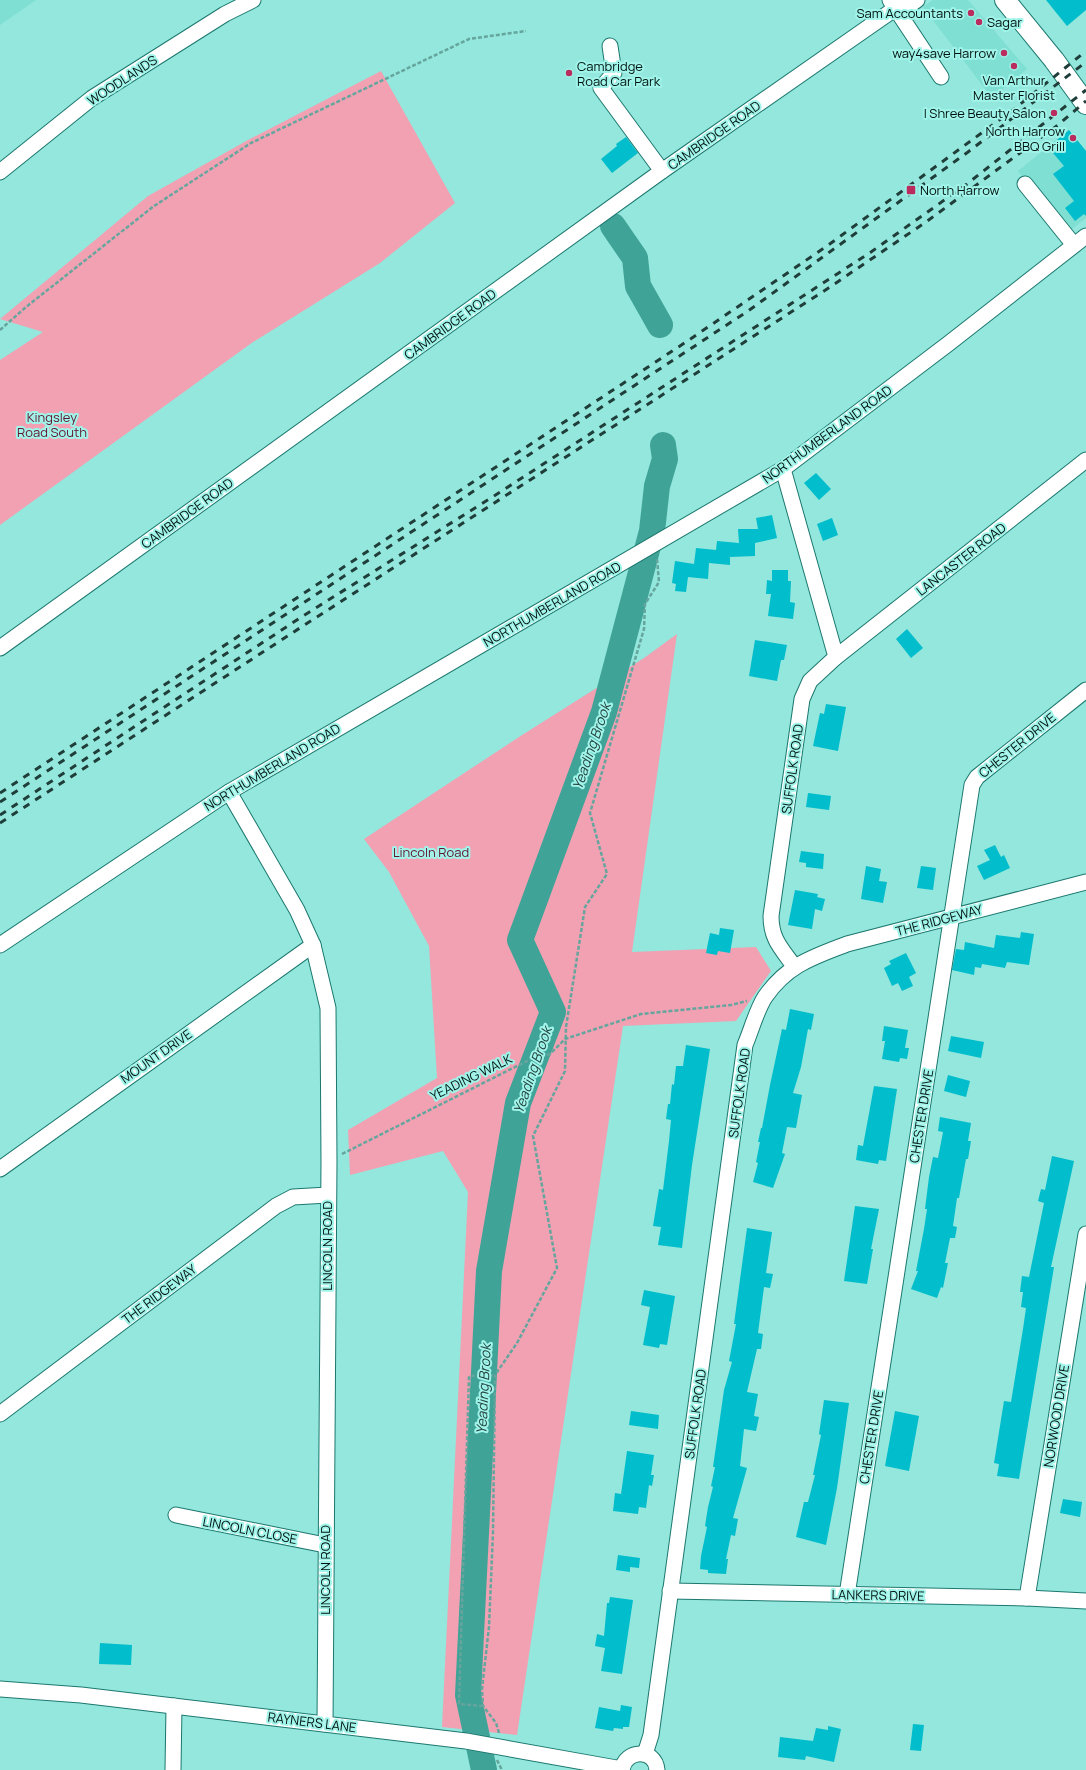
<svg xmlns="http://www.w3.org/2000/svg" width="1086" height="1770" font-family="Manrope,sans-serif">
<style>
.built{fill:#7edfd2}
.green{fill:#f2a1b3}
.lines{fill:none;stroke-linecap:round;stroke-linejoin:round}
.river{stroke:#40a397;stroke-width:26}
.building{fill:#02bdcc}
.minor-casing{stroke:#1c786f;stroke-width:17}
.major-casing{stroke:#1c786f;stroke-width:22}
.path{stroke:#65a59d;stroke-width:2.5;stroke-dasharray:4 2;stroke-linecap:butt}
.minor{stroke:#fff;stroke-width:15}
.major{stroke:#fff;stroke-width:20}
.rail{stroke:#1f3e3a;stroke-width:3;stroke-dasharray:7 7;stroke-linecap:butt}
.poi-dot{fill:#b92c5d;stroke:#a0f4e9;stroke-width:1.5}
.labels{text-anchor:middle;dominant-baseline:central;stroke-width:4;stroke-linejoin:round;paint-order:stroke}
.poi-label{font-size:13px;fill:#00120f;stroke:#a0f4e9;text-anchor:end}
.street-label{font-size:13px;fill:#00120f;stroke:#a0f4e9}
.park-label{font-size:13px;fill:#62152f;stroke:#a0f4e9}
.water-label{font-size:14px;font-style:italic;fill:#21403c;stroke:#a0f4e9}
</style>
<rect width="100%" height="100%" fill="#93e7dc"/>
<g class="built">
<path d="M0 0H36L0 25Z"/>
<path d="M933 0H968L1027 69 992 98 923 7Z"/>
<path d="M1069 130 1086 151V218L1067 233 1018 171Z"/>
</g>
<g class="green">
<path d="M381 71 455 203 380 263 253 342 0 525V360L43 332 0 319 148 196 248 140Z"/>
<path d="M677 634 632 952 756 947 771 971 736 1021 623 1026 517 1735 442 1727 468 1192 443 1151 350 1175 348 1130 437 1078 429 946 389 872 364 839 519 737 644 658Z"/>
</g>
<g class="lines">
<g class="river">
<path d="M613 226 635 258 638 286 660 325"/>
<path d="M484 1770 468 1695 489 1271 518 1103 553 1012 520 940 604 712 652 531 657 486 665 459 663 445"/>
</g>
</g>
<g class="building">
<path d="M1046 0H1086V10L1067 26Z"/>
<path d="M1069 130 1086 151V216L1084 214 1075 221 1065 208 1074 201 1053 174 1064 166 1048 147Z"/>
<path d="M626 137 638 153 612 173 601 159 617 146 616 144Z"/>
<path d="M816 473 831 489 819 500 804 483Z"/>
<path d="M772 515 777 538 755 543V556L730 557V565L709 563 708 579 688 577 686 592 675 591 676 584 672 583 675 561 694 564 696 548 716 550 717 541 739 543 738 529H758L756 518Z"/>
<path d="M832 518 838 535 823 541 817 524Z"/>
<path d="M772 570H788V581H791L790 602 795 603 793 619 768 616 771 594H766L767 580 772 581Z"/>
<path d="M907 629 923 648 911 658 896 639Z"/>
<path d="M755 640 787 645 784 660H781L777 681 749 676Z"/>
<path d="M826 704 846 707 838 751 813 746 820 713 824 714Z"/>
<path d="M808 793 831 796 829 810 806 807Z"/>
<path d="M995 845 1001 857 1004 855 1010 868 984 880 977 866 990 860 984 850Z"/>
<path d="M801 851 824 854 823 869 806 867V863L799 862Z"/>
<path d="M866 866 881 869 879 881 887 882 883 903 861 899Z"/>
<path d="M921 866 936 868 933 890 917 888Z"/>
<path d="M795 890 818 894 817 897 825 899 822 911 815 909 812 929 788 925Z"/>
<path d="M720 928 734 930 730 953 718 951 717 955 706 953 710 933 719 935Z"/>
<path d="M1021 932 1034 934 1029 965 1007 962 1005 968 982 964 981 968 975 967 974 975 952 970 956 949 964 950 965 942 994 948 996 935 1020 938Z"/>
<path d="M906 953 916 973 909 977 913 986 902 991 898 983 892 986 884 968 891 964 889 961Z"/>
<path d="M790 1009 814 1014 811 1030 808 1029 801 1067 793 1093 802 1095 796 1128 787 1127 782 1153 785 1154 773 1188 753 1182 758 1163 756 1162 760 1142H758L761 1128H762L770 1085 782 1029 786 1030Z"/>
<path d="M884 1026 908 1030 905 1048H909L907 1059 900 1058 899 1062 882 1059 885 1041H882Z"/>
<path d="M951 1036 984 1042 981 1058 948 1051Z"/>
<path d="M686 1045 710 1049 692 1165 682 1248 658 1245 661 1227 653 1226 659 1189 663 1190 669 1141 671 1120 666 1119 668 1104H670L672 1084 674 1085 676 1066H683Z"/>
<path d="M948 1075 970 1081 966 1097 944 1091Z"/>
<path d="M874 1086 897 1089 886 1161 879 1160 878 1164 856 1160 858 1145 863 1146Z"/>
<path d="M940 1117 971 1123 968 1141H971L968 1159H966L959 1198H957L953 1226 957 1227 955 1238H950L945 1263H948L943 1288 941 1287 937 1298 911 1289 918 1271H916L924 1229 927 1209H925L929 1177 933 1157 938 1158 943 1132 938 1131Z"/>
<path d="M1052 1156 1074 1161 1051 1267H1054L1019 1479 997 1476 999 1464 994 1463 1004 1401 1011 1402 1023 1329 1026 1308 1021 1307 1023 1292H1020L1022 1276 1029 1277 1044 1203 1038 1201 1041 1189 1045 1190Z"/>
<path d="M855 1206 879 1209 871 1249H873L867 1284 844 1281Z"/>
<path d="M747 1228 772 1232 766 1273 773 1274 770 1288 764 1287 758 1333 763 1334 761 1349H757L747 1392 758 1394 754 1416 759 1417 756 1431 744 1429 740 1466 747 1468 733 1518 738 1519 735 1536 731 1535 726 1559H728L726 1574 708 1573V1570L700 1569 701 1556 707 1527 705 1526 708 1507 713 1487 711 1486 715 1467H713L724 1390 732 1362 729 1361 736 1324H734L736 1309Z"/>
<path d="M644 1290 675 1296 667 1345 660 1344 659 1348 643 1345 650 1307 641 1305Z"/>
<path d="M824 1400 849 1403 837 1488 826 1545 796 1537 804 1502H808L815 1475H813L821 1435 819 1434Z"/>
<path d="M631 1411 659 1415 658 1429 629 1425Z"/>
<path d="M895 1411 919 1416 909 1471 885 1466Z"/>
<path d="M627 1451 654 1455 651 1475H654L652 1486 649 1485 646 1508 639 1507 638 1514 613 1511 615 1493 621 1494Z"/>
<path d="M1063 1499 1082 1502 1080 1517 1060 1513Z"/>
<path d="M618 1555 640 1558 639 1568 630 1567V1572L616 1570Z"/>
<path d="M610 1597 633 1600 622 1674 601 1671 605 1648 595 1646 597 1634 604 1636 607 1603H609Z"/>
<path d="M100 1643 132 1645 131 1665 99 1664Z"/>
<path d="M621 1705 632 1707 629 1727H623V1729L614 1728 613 1731 595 1728 599 1707 620 1711Z"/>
<path d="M913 1724 924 1725 921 1751 910 1750Z"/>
<path d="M828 1726 841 1729 834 1762 806 1756 805 1760 778 1757 780 1737 813 1741 816 1728 828 1730Z"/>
</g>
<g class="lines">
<defs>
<g id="minor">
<path d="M890 0 941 77"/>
<path d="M610 46 614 73 601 88 662 171"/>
<path d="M0 172 92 98 225 14 253 0"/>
<path d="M1025 184 1074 245"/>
<path d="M783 469 836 657 810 681 802 699 771 916C771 939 781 948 794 966"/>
<path d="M0 648 662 171 896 8 904 4 910 5 917 0"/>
<path d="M836 657 1086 460"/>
<path d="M229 792 297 910 313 945 328 1008 329 1161 325 1724"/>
<path d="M0 945 229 792 783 469 948 344 1086 236"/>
<path d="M0 1169 313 945"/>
<path d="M0 1414 276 1206 293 1197 328 1195"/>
<path d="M176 1515 325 1545"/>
<path d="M670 1591 1027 1598 1086 1601"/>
<path d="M847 1595 972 785 977 777 1086 690"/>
<path d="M1027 1598 1086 1234"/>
<path d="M0 1689 81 1695 466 1741 622 1769"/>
<path d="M645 1754 651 1735 745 1045C751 1031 757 1009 765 997 787 965 813 957 847 944L1086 882"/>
<path d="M173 1770 174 1706"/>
<path d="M622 1770C625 1749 655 1748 657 1770"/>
</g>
<path id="major" d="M1005 0 1054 60 1086 104"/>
</defs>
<use href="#minor" class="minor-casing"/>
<use href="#major" class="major-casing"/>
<g class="path">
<path d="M0 330 26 307 154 206 251 143 469 39 526 31"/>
<path d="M342 1154 531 1059 550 1054 565 1039 641 1014 731 1005 747 1001"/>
<path d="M483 1706 459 1704 469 1376 495 1375"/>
<path d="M499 1733 496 1723 483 1706 482 1689 489 1627 493 1532 495 1375 517 1343 557 1268 533 1136 565 1071 566 1027 585 907 607 874 590 813 644 629 645 604 659 582 657 559"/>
<path d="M497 1760 502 1770"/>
</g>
<use href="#minor" class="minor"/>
<use href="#major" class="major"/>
<g class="rail">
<path d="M0 793 686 342 827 246 1013 110 1086 51"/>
<path d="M0 802 748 311 968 152 1086 62"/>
<path d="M0 815 303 616 494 496 871 252 967 184 1086 90"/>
<path d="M0 823 306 624 827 289 926 222 1058 125 1086 101"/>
</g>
</g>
<g class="poi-dot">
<circle cx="971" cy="13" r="4"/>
<circle cx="979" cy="22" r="4"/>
<circle cx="1004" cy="53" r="4"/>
<circle cx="1014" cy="66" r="4"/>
<circle cx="569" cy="73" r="4"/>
<circle cx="1054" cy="113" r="4"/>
<circle cx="1073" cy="138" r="4"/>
<rect x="906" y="185" width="10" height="10" rx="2"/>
</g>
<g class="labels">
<g class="poi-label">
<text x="963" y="13">Sam Accountants</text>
<text x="987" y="22" text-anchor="start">Sagar</text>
<text x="996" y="53">way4save Harrow</text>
<text x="577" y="66" text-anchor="start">Cambridge<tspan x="577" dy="15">Road Car Park</tspan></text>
<text x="1014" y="80" text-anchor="middle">Van Arthur<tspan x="1014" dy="15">Master Florist</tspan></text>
<text x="1046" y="113">I Shree Beauty Salon</text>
<text x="1065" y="131">North Harrow<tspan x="1065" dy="15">BBQ Grill</tspan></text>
<text x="920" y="190" text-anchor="start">North Harrow</text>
</g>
<g class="street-label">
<text transform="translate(122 80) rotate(-33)">WOODLANDS</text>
<text transform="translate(714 135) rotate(-35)">CAMBRIDGE ROAD</text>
<text transform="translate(450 324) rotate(-36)">CAMBRIDGE ROAD</text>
<text transform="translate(827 434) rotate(-36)">NORTHUMBERLAND ROAD</text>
<text transform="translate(187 513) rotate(-36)">CAMBRIDGE ROAD</text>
<text transform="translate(961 559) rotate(-38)">LANCASTER ROAD</text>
<text transform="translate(552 604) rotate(-30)">NORTHUMBERLAND ROAD</text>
<text transform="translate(1017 745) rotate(-39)">CHESTER DRIVE</text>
<text transform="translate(272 767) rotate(-31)">NORTHUMBERLAND ROAD</text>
<text transform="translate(792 769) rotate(-82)">SUFFOLK ROAD</text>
<text transform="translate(939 920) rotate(-15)">THE RIDGEWAY</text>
<text transform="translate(156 1056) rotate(-35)">MOUNT DRIVE</text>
<text transform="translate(471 1077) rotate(-26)">YEADING WALK</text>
<text transform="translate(739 1093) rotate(-82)">SUFFOLK ROAD</text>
<text transform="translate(921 1116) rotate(-81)">CHESTER DRIVE</text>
<text transform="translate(327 1246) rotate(-90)">LINCOLN ROAD</text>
<text transform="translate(159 1294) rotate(-37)">THE RIDGEWAY</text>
<text transform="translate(695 1414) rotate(-82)">SUFFOLK ROAD</text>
<text transform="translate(1056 1416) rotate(-81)">NORWOOD DRIVE</text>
<text transform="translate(871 1437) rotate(-81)">CHESTER DRIVE</text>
<text transform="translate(250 1530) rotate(11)">LINCOLN CLOSE</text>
<text transform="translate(325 1570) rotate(-90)">LINCOLN ROAD</text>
<text transform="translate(878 1595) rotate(1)">LANKERS DRIVE</text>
<text transform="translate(312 1722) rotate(7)">RAYNERS LANE</text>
</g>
<g class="park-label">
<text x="52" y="417">Kingsley<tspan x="52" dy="15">Road South</tspan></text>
<text x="431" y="852">Lincoln Road</text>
</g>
<g class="water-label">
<text transform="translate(591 746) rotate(-71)">Yeading Brook</text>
<text transform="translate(532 1070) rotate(-71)">Yeading Brook</text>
<text transform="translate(483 1389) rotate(-87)">Yeading Brook</text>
</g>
</g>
</svg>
